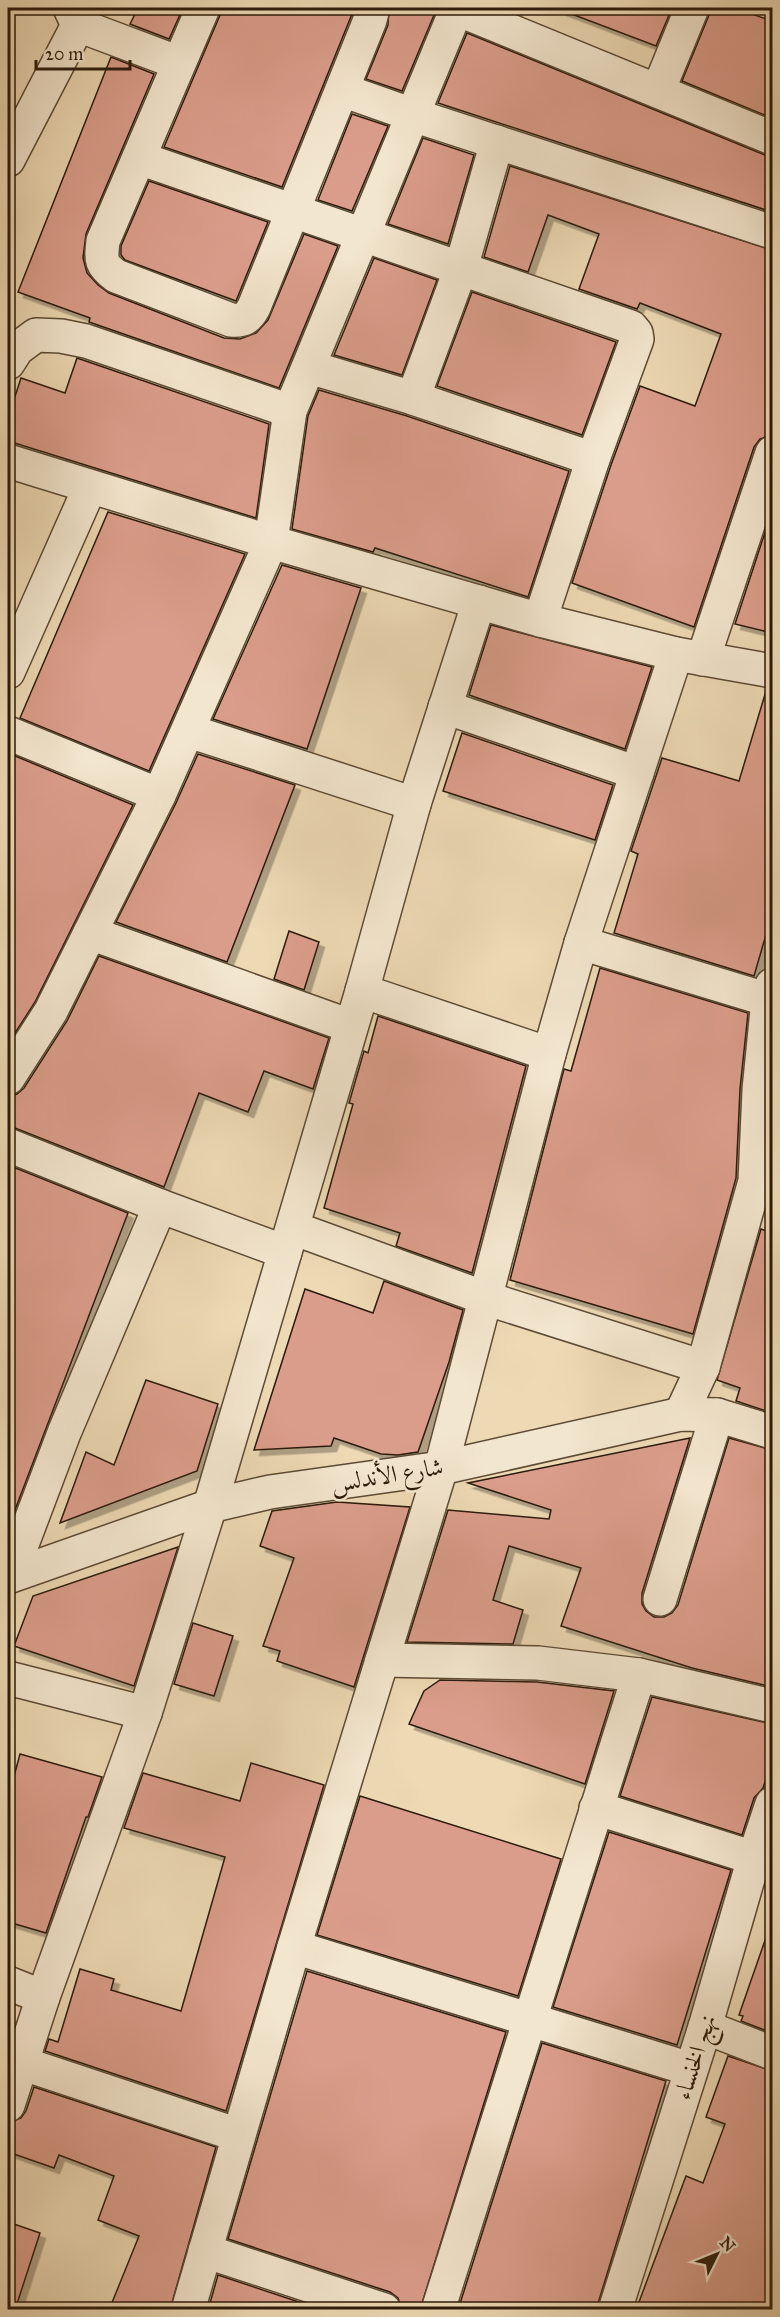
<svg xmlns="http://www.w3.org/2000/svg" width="780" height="2317" font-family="'IM FELL Great Primer',Amiri,serif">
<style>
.building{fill:#db9d8b;stroke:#2c1a0a;stroke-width:1.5;filter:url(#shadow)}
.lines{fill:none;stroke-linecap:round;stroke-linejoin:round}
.minor-casing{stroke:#5c4a34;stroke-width:36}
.tertiary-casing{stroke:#5c4a34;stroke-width:36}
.minor{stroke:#f3e6ce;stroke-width:33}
.tertiary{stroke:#f3e6ce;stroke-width:33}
.labels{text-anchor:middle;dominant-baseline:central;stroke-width:5;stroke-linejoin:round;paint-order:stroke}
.street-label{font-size:24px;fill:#2c1a0a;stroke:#f3e6ce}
</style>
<defs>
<filter id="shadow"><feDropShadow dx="5.5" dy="5.5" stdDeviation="0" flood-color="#0004"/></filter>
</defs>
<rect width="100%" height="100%" fill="#edd9b4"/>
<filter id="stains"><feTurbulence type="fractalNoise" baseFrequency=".00333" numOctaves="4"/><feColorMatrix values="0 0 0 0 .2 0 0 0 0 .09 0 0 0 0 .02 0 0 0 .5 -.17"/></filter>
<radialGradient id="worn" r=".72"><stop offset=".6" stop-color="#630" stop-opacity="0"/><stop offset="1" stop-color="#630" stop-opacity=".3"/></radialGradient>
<g class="building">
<path d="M138 8H183L169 39 130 24Z"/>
<path d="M221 8H351L352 14 282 187 164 147 220 15Z"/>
<path d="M389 8H437L402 91 366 79 388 25Z"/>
<path d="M561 8H672L656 46 561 10Z"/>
<path d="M710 8H735L772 21V118L682 81 709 15Z"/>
<path d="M467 33 765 155 772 156V212L438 103Z"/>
<path d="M111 57 154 74 86 234 83 258 87 273 98 285 109 293 224 338 240 339 256 333 268 320 304 234 338 246 279 388 89 322 90 318 18 292Z"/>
<path d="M352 114 388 126 352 211 318 200Z"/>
<path d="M423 138 474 155 448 244 388 224Z"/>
<path d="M510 166 772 250V435L760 439 754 447 694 627 572 583 611 465 640 386 695 406 721 334 640 303 637 309 579 289 599 234 548 215 528 272 484 257Z"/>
<path d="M149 181 268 222 236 301 125 260 121 255V246Z"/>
<path d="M374 258 437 280 402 375 334 355Z"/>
<path d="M472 292 616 342 582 435 437 386Z"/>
<path d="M77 358 269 424 256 518 8 441V418L21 378 65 393Z"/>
<path d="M319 390 407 416 569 471 528 597 375 548 373 552 292 529 308 416Z"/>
<path d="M772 511V633L735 624Z"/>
<path d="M108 512 245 554 149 771 20 718Z"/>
<path d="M282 565 361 588 307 749 213 719Z"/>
<path d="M491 625 652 667 625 749 469 695Z"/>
<path d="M766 691 772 692V914L754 976 614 933 638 854 631 851 662 758 739 781Z"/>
<path d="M462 733 613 785 595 840 443 791Z"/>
<path d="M8 753 133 805 35 1002 8 1044Z"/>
<path d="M198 754 295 785 227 962 116 922 176 803Z"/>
<path d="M289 931 319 942 304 990 274 979Z"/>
<path d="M99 956 329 1038 313 1089 264 1071 248 1112 199 1093 164 1187 15 1128 8 1127V1097L17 1094 24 1088 67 1021Z"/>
<path d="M600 968 748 1013 740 1089 736 1178 693 1334 510 1280 564 1069 571 1071Z"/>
<path d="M378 1016 526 1066 472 1273 396 1246 400 1233 324 1208 353 1104 349 1103 364 1051 368 1053Z"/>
<path d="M8 1165 128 1213 10 1523H8Z"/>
<path d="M761 1229 772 1233V1413L736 1401 740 1388 717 1380Z"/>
<path d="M384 1281 463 1310 449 1362 418 1452 398 1455 381 1454 334 1438 331 1446 254 1450 305 1289 373 1313Z"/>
<path d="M146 1380 218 1404 197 1471 60 1523 86 1452 114 1465Z"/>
<path d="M690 1438 642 1593V1604L646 1611 654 1617H664L672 1613 678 1605 729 1438 772 1450V1687L692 1668 561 1626 581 1568 509 1546 493 1600 523 1610 513 1644 407 1642 448 1510 549 1519 551 1510 468 1483Z"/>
<path d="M337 1502 410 1507 354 1687 277 1661 280 1651 263 1646 294 1558 260 1546 272 1511Z"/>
<path d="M178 1547 134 1686 14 1646 33 1596Z"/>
<path d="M193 1623 233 1636 214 1696 174 1684Z"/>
<path d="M440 1680 537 1682 614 1691 585 1784 409 1724 424 1691Z"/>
<path d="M652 1697 772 1724V1760L763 1788 754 1798 742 1835 620 1796Z"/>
<path d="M20 1754 102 1777 88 1817H86L46 1933 8 1922V1799Z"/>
<path d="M251 1763 324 1785 226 2111 45 2051 49 2039 58 2042 80 1969 114 1979 111 1990 181 2011 225 1857 124 1828 143 1773 240 1801Z"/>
<path d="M360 1796 561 1859 518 1996 317 1935Z"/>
<path d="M609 1832 731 1870 677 2045 553 2007Z"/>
<path d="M769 1929H772V2033L741 2021 743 2016 739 2015Z"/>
<path d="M307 1971 506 2032 420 2310H402L398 2298 390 2292 228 2239Z"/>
<path d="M542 2043 666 2081 596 2310H458Z"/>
<path d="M728 2056 772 2071V2310H636L686 2176 703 2183 725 2124 706 2117Z"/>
<path d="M34 2087 216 2147 170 2310H109L139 2236 98 2220 114 2176 59 2155 54 2168 8 2152V2123L21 2118 26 2111Z"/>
<path d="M8 2222 40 2233 15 2310H8Z"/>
<path d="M218 2275 323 2310H208Z"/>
</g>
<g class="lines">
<defs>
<g id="minor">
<path d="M70 8 78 25 179 63"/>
<path d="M203 8 103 241C101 260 100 264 116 276L231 320C244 321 248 318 254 307L370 20 372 12 370 8"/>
<path d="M457 9 772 138"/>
<path d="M342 90 413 115 772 232"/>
<path d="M658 91 692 8"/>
<path d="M139 158 631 327 636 333 637 339 593 459 540 620"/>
<path d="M8 160 78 25"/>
<path d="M8 363 17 349 36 335 61 336 86 341 290 411"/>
<path d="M309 367 413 398 593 459"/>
<path d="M413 398 461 268 497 142"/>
<path d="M8 461 271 542 540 620 676 654 772 671"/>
<path d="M703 659 772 453"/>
<path d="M8 672 90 487"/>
<path d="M445 707 637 773"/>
<path d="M189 731 414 804"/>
<path d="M8 733 159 795"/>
<path d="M90 933 350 1026"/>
<path d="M581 943 772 1001"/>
<path d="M362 991 549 1054"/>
<path d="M8 1078 51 1011 159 795 271 542 290 411 457 8"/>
<path d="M8 1145 160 1206 285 1252"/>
<path d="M293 1228 485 1298 703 1367"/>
<path d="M681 1414 703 1367 755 1181 759 1090 768 1000 772 985"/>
<path d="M10 1576 64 1433 160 1206"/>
<path d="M660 1599 717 1415"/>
<path d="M382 1660 538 1663 639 1675 772 1706"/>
<path d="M8 1678 145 1713"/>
<path d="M596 1808 754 1858"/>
<path d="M294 1947 690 2069"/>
<path d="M8 1983 43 1997"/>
<path d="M705 2027 772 2053"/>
<path d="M21 2063 238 2135"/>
<path d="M8 2105 43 1997 145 1713 210 1506 362 991 414 804 479 602"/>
<path d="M205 2251 384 2310"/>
<path d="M188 2310 294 1947 441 1468 549 1054 581 943 676 654"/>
<path d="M438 2310 639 1675"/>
<path d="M615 2310 705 2027 754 1858 772 1804"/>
</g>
<path id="tertiary" d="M8 1577 210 1506 270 1492 441 1468 681 1414 717 1415 772 1432"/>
</defs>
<use href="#minor" class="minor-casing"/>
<use href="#tertiary" class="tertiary-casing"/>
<use href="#minor" class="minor"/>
<use href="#tertiary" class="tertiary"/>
</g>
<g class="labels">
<g class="street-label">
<text transform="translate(387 1475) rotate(-9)">شارع الأندلس</text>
<text transform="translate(695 2057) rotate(-72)">نهج الخنساء</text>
</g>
</g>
<rect width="780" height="2317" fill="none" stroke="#edd9b4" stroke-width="30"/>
<rect x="9" y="9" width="762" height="2299" fill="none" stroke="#2c1a0a" stroke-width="3"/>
<rect x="15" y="15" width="750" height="2287" fill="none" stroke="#2c1a0a" stroke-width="1.5"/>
<g transform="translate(717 2254) rotate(47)" stroke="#f3e6ce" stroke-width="4.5" paint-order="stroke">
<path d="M0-4.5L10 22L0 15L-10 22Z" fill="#2c1a0a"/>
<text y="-9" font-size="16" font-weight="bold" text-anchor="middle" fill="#2c1a0a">N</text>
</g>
<path d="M36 60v9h94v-9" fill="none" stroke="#2c1a0a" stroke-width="3"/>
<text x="45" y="60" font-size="18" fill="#2c1a0a" stroke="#f3e6ce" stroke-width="4.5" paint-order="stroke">20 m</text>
<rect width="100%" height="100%" filter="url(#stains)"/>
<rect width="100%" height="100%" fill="url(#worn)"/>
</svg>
